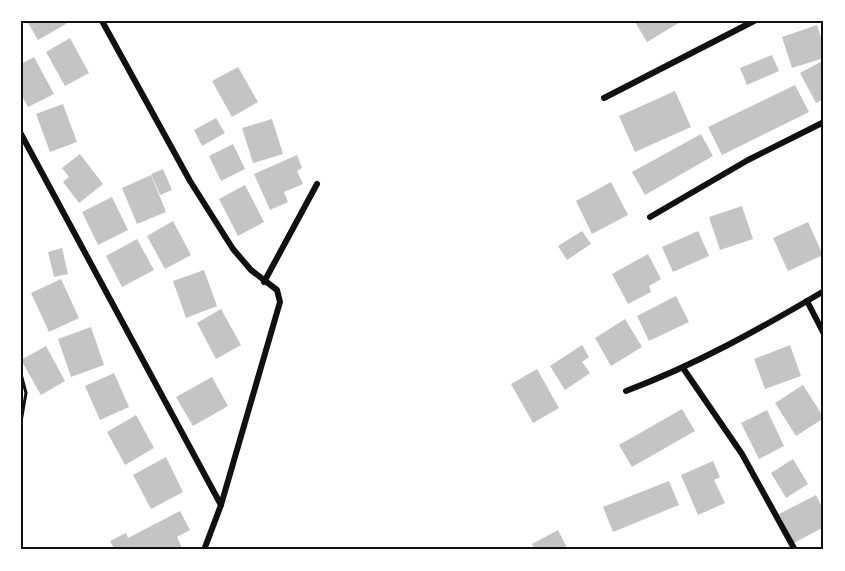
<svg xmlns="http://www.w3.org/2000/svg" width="845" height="571" font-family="'Nunito Sans',sans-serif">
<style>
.building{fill:#c4c4c4}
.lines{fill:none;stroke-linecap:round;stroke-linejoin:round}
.path{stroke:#111;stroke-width:3}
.minor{stroke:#111;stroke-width:6}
.neatline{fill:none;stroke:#111;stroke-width:2}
</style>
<rect width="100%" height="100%" fill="#fff"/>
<g class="building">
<path d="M27 21H64L66 24 38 40Z"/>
<path d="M637 21H682L647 42 635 22Z"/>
<path d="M817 25 824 47V58L792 68 782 37Z"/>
<path d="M70 38 89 73 65 86 46 52Z"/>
<path d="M772 55 779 71 747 85 740 68Z"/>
<path d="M34 57 54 94 28 107 21 94V64Z"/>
<path d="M824 60V99L816 103 800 73Z"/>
<path d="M238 67 258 102 232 117 212 81Z"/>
<path d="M795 85 809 112 722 155 708 127Z"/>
<path d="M675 91 691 127 635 152 619 116Z"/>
<path d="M63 104 77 142 50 152 36 114Z"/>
<path d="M216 118 225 133 202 146 194 130Z"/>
<path d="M272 119 283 154 253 163 242 128Z"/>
<path d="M701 134 713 156 645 195 632 172Z"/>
<path d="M233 144 245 169 221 181 209 156Z"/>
<path d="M80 154 103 184 79 203 63 182 69 177 62 168Z"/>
<path d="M297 155 302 168 297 171 303 184 284 192 288 202 270 210 254 174Z"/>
<path d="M163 169 172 190 160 195 151 174Z"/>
<path d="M151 175 166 212 137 224 122 188Z"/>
<path d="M611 182 628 215 592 234 576 201Z"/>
<path d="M245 185 264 222 238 236 219 199Z"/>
<path d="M112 197 128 230 98 245 82 212Z"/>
<path d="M742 206 753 239 720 250 709 217Z"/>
<path d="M173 221 191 255 165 269 147 236Z"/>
<path d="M808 222 823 255 788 271 773 238Z"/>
<path d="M582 231 591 244 567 260 558 246Z"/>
<path d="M698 231 709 256 673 272 662 247Z"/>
<path d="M137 239 154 270 122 287 106 256Z"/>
<path d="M62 248 68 274 54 277 48 252Z"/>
<path d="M648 254 661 279 649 286 651 292 628 304 612 274Z"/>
<path d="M204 270 217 306 186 318 173 281Z"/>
<path d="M61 279 79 318 49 332 31 293Z"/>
<path d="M676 296 689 322 649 341 637 316Z"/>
<path d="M221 309 241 345 216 359 197 323Z"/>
<path d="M625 319 642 347 611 366 595 338Z"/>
<path d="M91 327 104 365 71 377 58 339Z"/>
<path d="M582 345 589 357 582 362 590 373 565 390 550 366Z"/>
<path d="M790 345 801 376 765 389 754 359Z"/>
<path d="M46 346 65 381 41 395 21 360Z"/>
<path d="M537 369 559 408 533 423 511 384Z"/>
<path d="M114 373 129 407 100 420 85 386Z"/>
<path d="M212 377 228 406 193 426 176 397Z"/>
<path d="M803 385 824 418 796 436 775 403Z"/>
<path d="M682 409 695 431 632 467 619 445Z"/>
<path d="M767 410 784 446 759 459 741 423Z"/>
<path d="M136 415 154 448 125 465 107 432Z"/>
<path d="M166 457 183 492 151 509 133 475Z"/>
<path d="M793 459 808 484 786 498 771 473Z"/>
<path d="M713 461 720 477 714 480 725 503 698 515 681 475Z"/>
<path d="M669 481 679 505 613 532 603 507Z"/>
<path d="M816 495 824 511V527L794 543 779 514Z"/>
<path d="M180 511 190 530 177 537 183 550H115L110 541 126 533 128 538Z"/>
<path d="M558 530 568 550H535L532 544Z"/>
</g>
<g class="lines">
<path class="path" d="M21 374 26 393 21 422"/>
<g class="minor">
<path d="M102 21 190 181 233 249 251 270 277 290 280 302 221 505 204 550"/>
<path d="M604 98 754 21"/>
<path d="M21 134 221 505"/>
<path d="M650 217 748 160 824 122"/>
<path d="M264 282 317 184"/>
<path d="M807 301 824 334"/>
<path d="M683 368 742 454 795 550"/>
<path d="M626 391C695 365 760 329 824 291"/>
</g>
</g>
<rect width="845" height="571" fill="none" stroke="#ffffff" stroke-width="45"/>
<rect x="22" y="22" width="800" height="526" class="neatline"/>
</svg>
